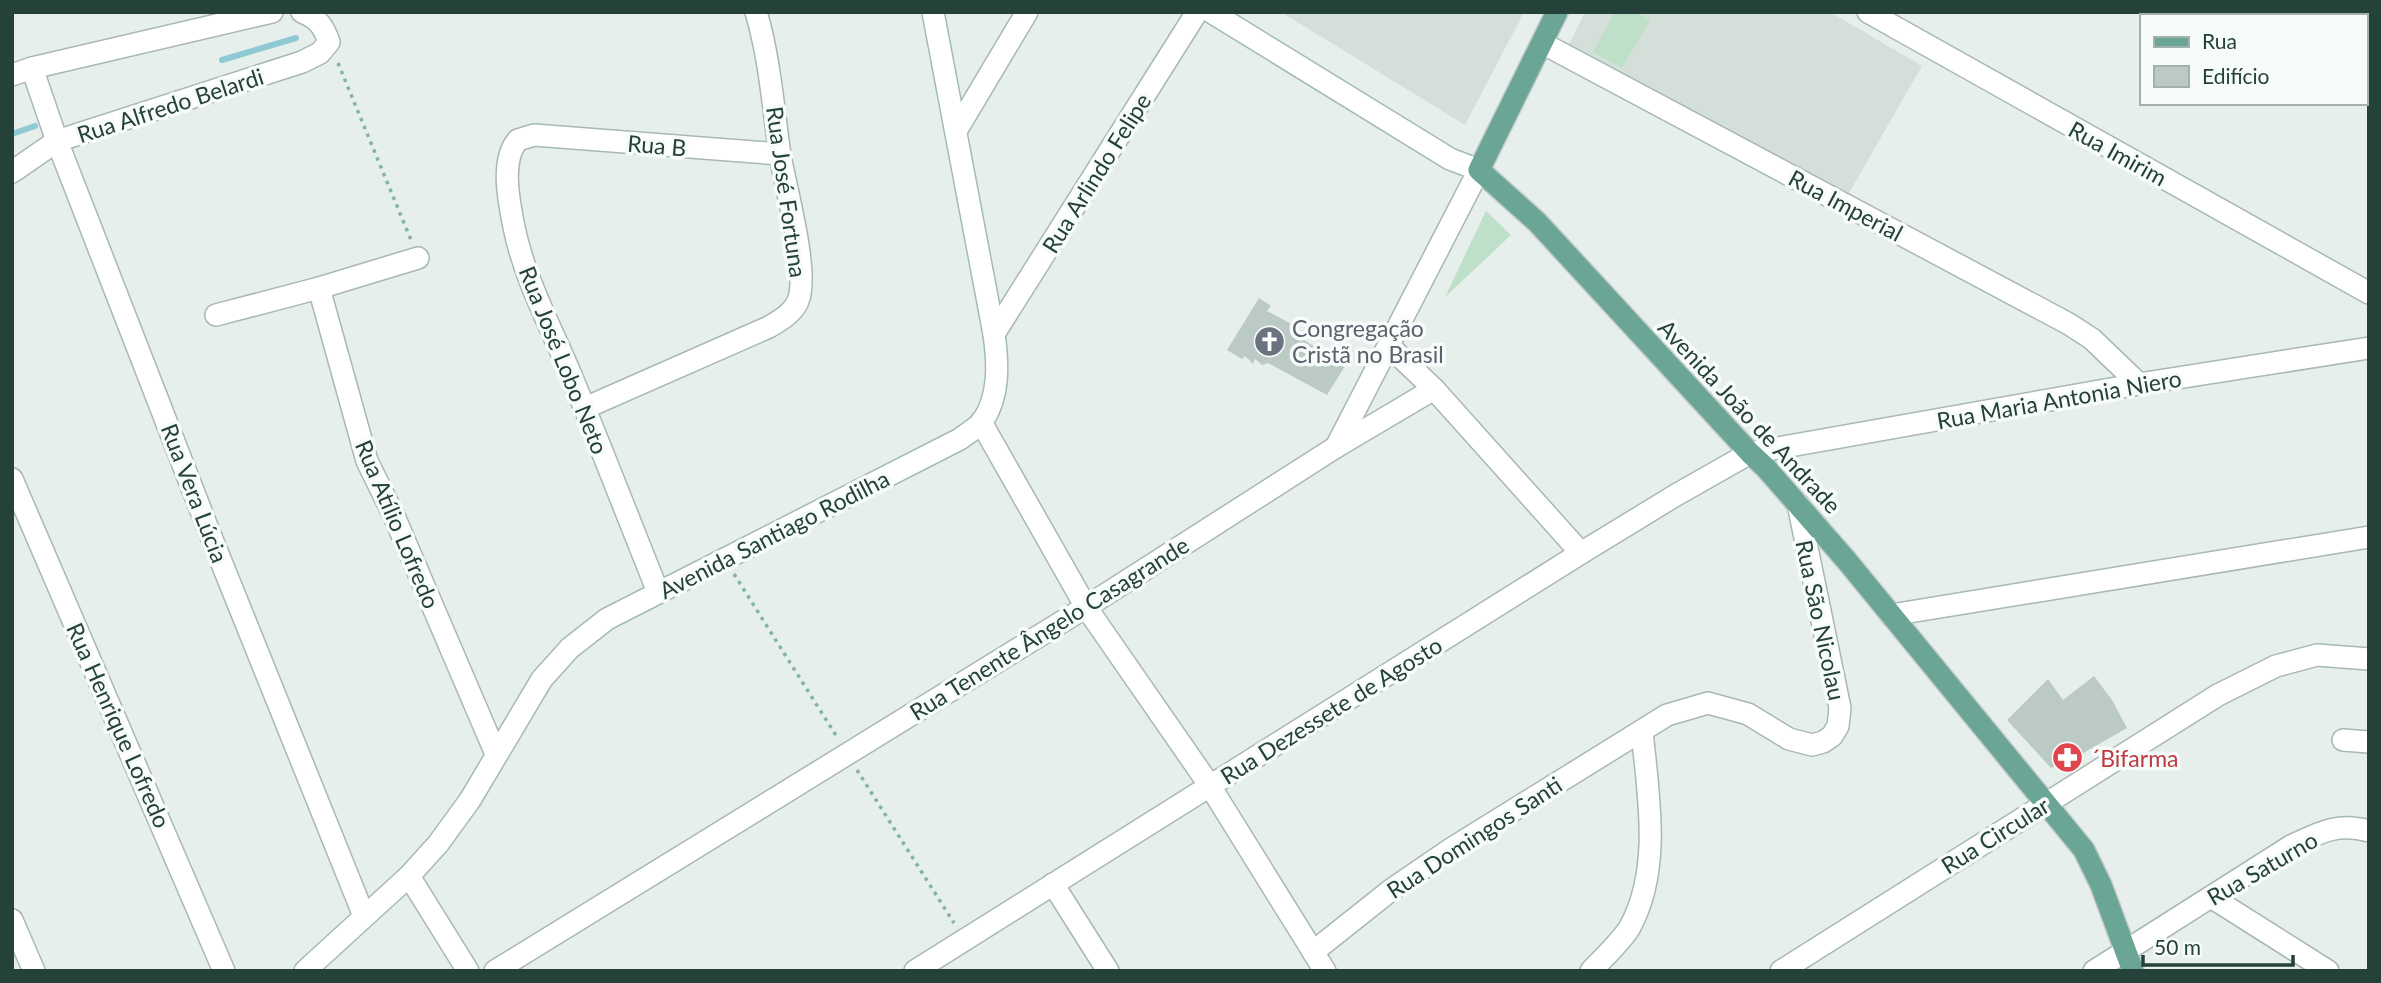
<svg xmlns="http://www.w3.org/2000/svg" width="2381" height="983" font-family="Lato,sans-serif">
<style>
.built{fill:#d4dfda}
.green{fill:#bfe0c8}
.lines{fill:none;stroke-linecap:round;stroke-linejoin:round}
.stream{stroke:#8ec9d4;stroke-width:6}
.building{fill:#bbcac4}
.minor-casing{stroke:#a8b8b2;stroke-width:24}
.secondary-casing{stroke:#a4bbb3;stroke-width:24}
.primary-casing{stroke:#c2cac8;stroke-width:24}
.path{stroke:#86b3a5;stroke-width:3.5;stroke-dasharray:3.5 5;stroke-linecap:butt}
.minor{stroke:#fff;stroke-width:21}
.secondary{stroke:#fff;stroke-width:21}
.primary{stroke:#6aa596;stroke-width:21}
.labels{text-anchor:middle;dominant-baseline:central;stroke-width:7;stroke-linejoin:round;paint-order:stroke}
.street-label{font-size:23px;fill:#24423a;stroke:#f7fbf9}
.worship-label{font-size:23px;fill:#5b616d;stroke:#f7fbf9;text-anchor:start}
.health-label{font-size:23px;fill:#be3a42;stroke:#f7fbf9;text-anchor:start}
</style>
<rect width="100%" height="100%" fill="#e6efeb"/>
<g class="built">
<path d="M1281 12H1524L1465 125Z"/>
<path d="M1585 12H1830L1922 66 1849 193 1568 47Z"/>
</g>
<g class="green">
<path d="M1615 12H1636L1650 20 1622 68 1593 52Z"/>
<path d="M1486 211 1511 235 1445 297Z"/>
</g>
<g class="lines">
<g class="stream">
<path d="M222 60 296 38"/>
<path d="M12 134 35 126"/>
</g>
</g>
<g class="building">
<path d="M1259 298 1271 306 1267 311 1295 326 1291 332 1345 366 1327 395 1268 363 1262 365 1255 359 1253 364 1245 356 1242 359 1227 350Z"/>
<path d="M2094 676 2112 700 2127 728 2071 760 2051 768 2007 720 2048 679 2063 700Z"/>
</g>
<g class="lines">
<defs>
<g id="minor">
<path d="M1868 12 2369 293"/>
<path d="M2235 12 2242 16"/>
<path d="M1542 43 2069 324 2092 339 2139 384"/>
<path d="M32 68 57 141 210 534 364 916"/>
<path d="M12 75 32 68 272 12"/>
<path d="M2365 86 2369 88"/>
<path d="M956 131 1027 12"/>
<path d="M12 172 57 141 302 62 320 53 329 42C323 25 318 19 302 12"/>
<path d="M319 288 367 461 394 516 496 754"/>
<path d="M216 315 319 288 418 258"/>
<path d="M994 334 1197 12"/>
<path d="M1389 346 1434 389 1581 553"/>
<path d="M585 408 769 327C781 320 795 312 799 298 808 268 786 189 780 155 773 107 770 59 756 12"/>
<path d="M981 422 1086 607 1210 786 1325 971"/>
<path d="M1336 447 1434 389"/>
<path d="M12 479 224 971"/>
<path d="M658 592C629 520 601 447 571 375 551 327 524 278 514 227 509 202 500 160 518 140L534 135 780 154"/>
<path d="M1891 615 2369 537"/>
<path d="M2343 740 2369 742"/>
<path d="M409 876 468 971"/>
<path d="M1053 884 1108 971"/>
<path d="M2211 897 2328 971"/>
<path d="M12 920 34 971"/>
<path d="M1313 952 1391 890 1451 849 1667 715 1708 703 1748 714 1789 739 1812 745 1823 742 1832 736 1838 726 1840 708 1798 504"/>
<path d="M495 971 1086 607 1336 447 1479 170"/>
<path d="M915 971 1581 553 1676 495 1750 453 2139 384 2369 348"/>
<path d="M1591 971C1603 958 1621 942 1630 927 1662 868 1648 794 1642 731"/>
<path d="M1781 971 2218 695 2276 666 2317 655 2369 659"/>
<path d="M2094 971 2291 846C2319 833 2337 822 2369 831"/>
</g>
<g id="secondary">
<path d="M1211 12 1450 159 1479 170"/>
<path d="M305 971 409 876 438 844 470 800 542 679 570 648 607 619 960 439C966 434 977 428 982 422 1000 396 998 363 994 334L933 12"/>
</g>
<path id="primary" d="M1557 12 1479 170 1537 222 1750 453 1766 468 1847 561 2084 850 2101 885 2133 971"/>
</defs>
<use href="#minor" class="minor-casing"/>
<use href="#secondary" class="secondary-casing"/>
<use href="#primary" class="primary-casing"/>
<g class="path">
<path d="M338 63 411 240"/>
<path d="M734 574 837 737"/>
<path d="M857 770 954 923"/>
</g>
<use href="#minor" class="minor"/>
<use href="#secondary" class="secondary"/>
<use href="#primary" class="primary"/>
</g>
<defs>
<symbol id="church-disc" viewBox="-11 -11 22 22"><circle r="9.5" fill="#6b7280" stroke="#f7fbf9"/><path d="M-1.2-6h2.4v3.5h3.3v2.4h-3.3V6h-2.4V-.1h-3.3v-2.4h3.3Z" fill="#fff"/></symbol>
<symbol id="pharmacy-disc" viewBox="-11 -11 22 22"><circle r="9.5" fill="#e0444e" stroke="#f7fbf9"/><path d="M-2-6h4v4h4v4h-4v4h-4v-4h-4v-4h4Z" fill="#fff"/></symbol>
</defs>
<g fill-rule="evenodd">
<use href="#church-disc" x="1252" y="324" width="35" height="35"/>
<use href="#pharmacy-disc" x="2050" y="740" width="35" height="35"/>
</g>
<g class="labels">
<g class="street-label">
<text transform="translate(170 105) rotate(-18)">Rua Alfredo Belardi</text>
<text transform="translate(657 145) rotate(5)">Rua B</text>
<text transform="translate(2118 153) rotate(29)">Rua Imirim</text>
<text transform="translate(1096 173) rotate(-58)">Rua Arlindo Felipe</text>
<text transform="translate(787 192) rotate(82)">Rua José Fortuna</text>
<text transform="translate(1846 205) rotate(28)">Rua Imperial</text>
<text transform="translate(564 360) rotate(68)">Rua José Lobo Neto</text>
<text transform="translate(2059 399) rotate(-10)">Rua Maria Antonia Niero</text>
<text transform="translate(1750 416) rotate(47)">Avenida João de Andrade</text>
<text transform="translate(195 493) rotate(69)">Rua Vera Lúcia</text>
<text transform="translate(398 524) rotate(67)">Rua Atílio Lofredo</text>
<text transform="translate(774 534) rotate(-27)">Avenida Santiago Rodilha</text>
<text transform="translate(1821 620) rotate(78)">Rua São Nicolau</text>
<text transform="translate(1049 628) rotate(-32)">Rua Tenente Ângelo Casagrande</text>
<text transform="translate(1331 710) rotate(-32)">Rua Dezessete de Agosto</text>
<text transform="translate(119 725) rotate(66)">Rua Henrique Lofredo</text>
<text transform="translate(1995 835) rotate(-32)">Rua Circular</text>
<text transform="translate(1474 837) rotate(-33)">Rua Domingos Santi</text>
<text transform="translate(2262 868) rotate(-30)">Rua Saturno</text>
</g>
<g class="worship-label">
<text x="1292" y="328">Congregação<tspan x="1292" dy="26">Cristã no Brasil</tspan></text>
</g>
<g class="health-label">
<text x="2091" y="758">´Bifarma</text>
</g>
</g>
<rect width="2381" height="983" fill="none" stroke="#24423a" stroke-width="28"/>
<rect x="2140" y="14" width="228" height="91" fill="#f7fbf9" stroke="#a3b1ad" stroke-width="2"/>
<rect x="2154" y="37" width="35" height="10" fill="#6aa596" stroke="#a3b1ad" stroke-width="2"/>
<text x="2202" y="49" font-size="21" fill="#24423a">Rua</text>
<rect x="2154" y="66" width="35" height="21" fill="#bbcac4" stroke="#a3b1ad" stroke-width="2"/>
<text x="2202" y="84" font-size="21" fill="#24423a">Edifício</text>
<path d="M2143 955v10h150v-10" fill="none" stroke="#24423a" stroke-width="3.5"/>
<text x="2154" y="955" font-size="21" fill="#24423a" stroke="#f7fbf9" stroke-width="5" paint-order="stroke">50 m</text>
</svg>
